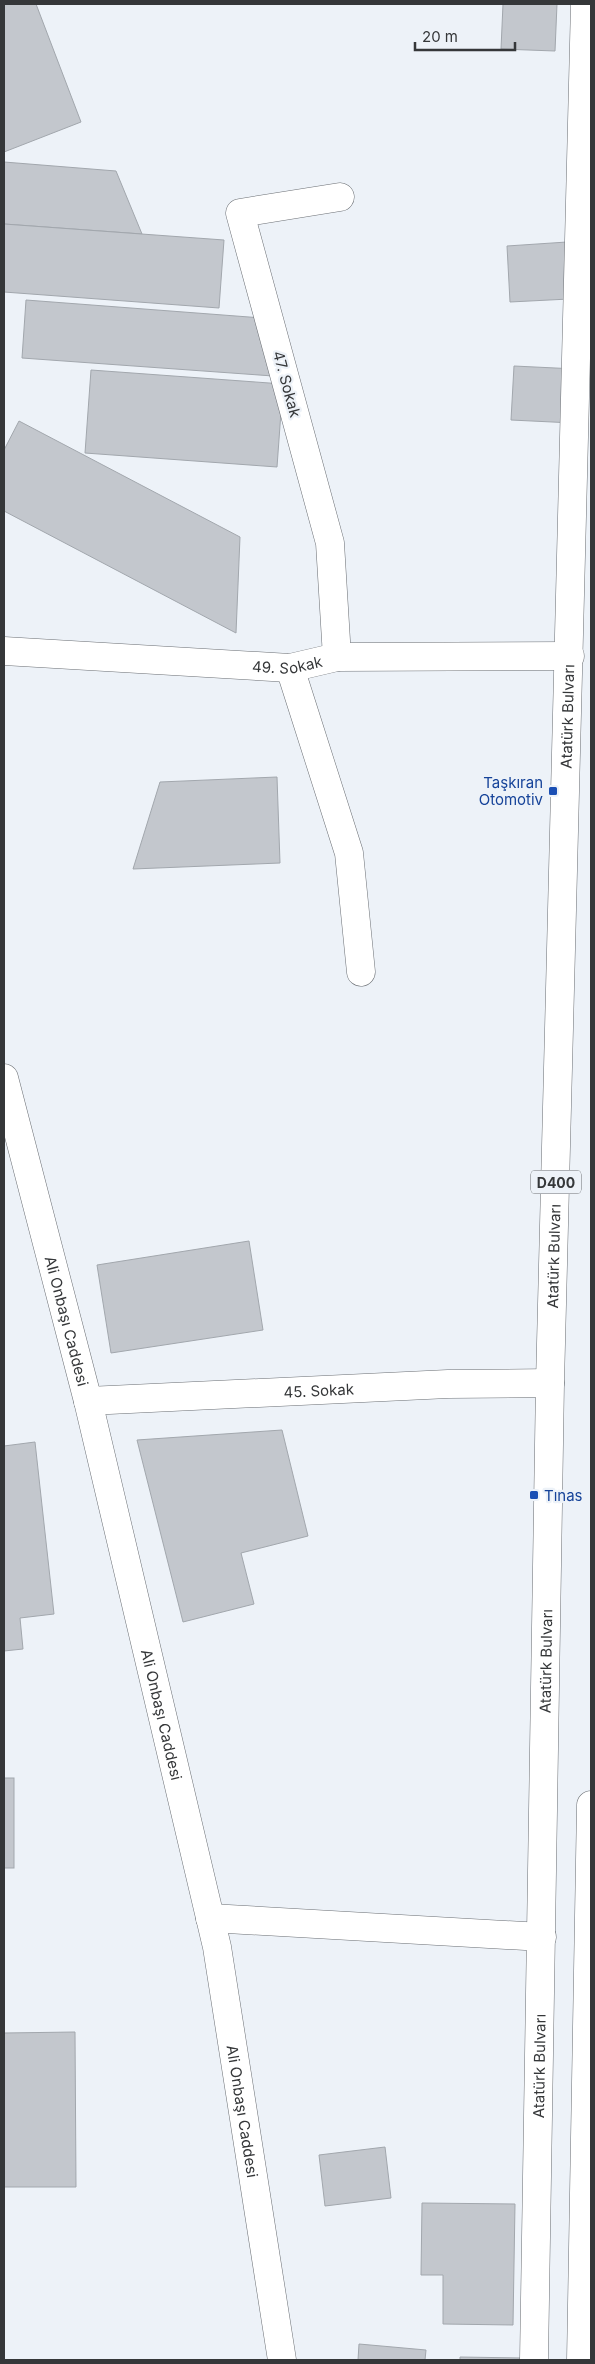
<svg xmlns="http://www.w3.org/2000/svg" width="595" height="2364" font-family="Inter,sans-serif">
<style>
.building{fill:#c3c7cd;stroke:#a2a7ad}
.lines{fill:none;stroke-linecap:round;stroke-linejoin:round}
.minor-casing{stroke:#6b6f74;stroke-width:29}
.primary-casing{stroke:#6b6f74;stroke-width:29}
.minor{stroke:#fff;stroke-width:28}
.primary{stroke:#fff;stroke-width:28}
.transit-dot{fill:#1a4fb4;stroke:#edf2f8;stroke-width:2}
.labels{text-anchor:middle;dominant-baseline:central;stroke-width:4.5;stroke-linejoin:round;paint-order:stroke}
.shield{fill:#edf2f8;stroke:#6c6f72;stroke-width:1}
.shield-label{font-size:14px;font-weight:bold;fill:#353739}
.street-label{font-size:15px;fill:#353739;stroke:#edf2f8}
.transit-label{font-size:15px;fill:#164399;stroke:#edf2f8;text-anchor:end}
</style>
<rect width="100%" height="100%" fill="#edf2f8"/>
<g class="building">
<path d="M4 4H36L81 122 4 152Z"/>
<path d="M503 4H557L555 51 501 49Z"/>
<path d="M4 162 116 171 142 234 4 224Z"/>
<path d="M4 224 224 240 219 308 4 292Z"/>
<path d="M567 242 569 299 510 302 507 246Z"/>
<path d="M26 300 262 318 273 376 22 358Z"/>
<path d="M514 366 576 369 573 423 511 420Z"/>
<path d="M91 370 283 384 277 467 85 453Z"/>
<path d="M19 421 240 537 236 633 4 511V450Z"/>
<path d="M277 777 280 863 133 869 160 782Z"/>
<path d="M249 1241 263 1330 111 1353 97 1265Z"/>
<path d="M282 1430 308 1536 241 1553 254 1604 183 1622 137 1440Z"/>
<path d="M35 1442 54 1614 20 1618 23 1649 4 1651V1446Z"/>
<rect x="4" y="1778" width="10" height="90"/>
<path d="M75 2032 76 2187H4V2033Z"/>
<path d="M385 2147 391 2198 325 2206 319 2155Z"/>
<path d="M422 2203 515 2204 513 2325 443 2324V2275H421Z"/>
<path d="M359 2344 426 2350 425 2360H358Z"/>
<path d="M460 2357 522 2358V2360H460Z"/>
</g>
<g class="lines">
<defs>
<g id="minor">
<path id="s1" d="M4 651 290 668 337 657 570 656"/>
<path d="M337 657 330 543 240 213 340 197"/>
<path d="M290 668 349 853 361 972"/>
<path id="s2" d="M4 1078 88 1401 217 1947 282 2360"/>
<path id="s3" d="M88 1401 448 1384 550 1383"/>
<path d="M210 1918 542 1937"/>
</g>
<g id="primary">
<path id="s4" d="M534 2360 550 1383 585 4"/>
<path d="M581 2360 591 1805"/>
</g>
</defs>
<use href="#minor" class="minor-casing"/>
<use href="#primary" class="primary-casing"/>
<use href="#minor" class="minor"/>
<use href="#primary" class="primary"/>
</g>
<g class="transit-dot">
<rect x="548" y="786" width="10" height="10" rx="2.5"/>
<rect x="529" y="1490" width="10" height="10" rx="2.5"/>
</g>
<g class="labels">
<rect class="shield" x="531" y="1170.5" width="50" height="23" rx="4"/>
<g class="shield-label">
<text x="556" y="1182">D400</text>
</g>
<g class="street-label">
<text transform="translate(287 384) rotate(75)">47. Sokak</text>
<text stroke="none"><textPath href="#s1" startOffset="284">49. Sokak</textPath></text>
<text stroke="none"><textPath href="#s4" startOffset="1644">Atatürk Bulvarı</textPath></text>
<text stroke="none"><textPath href="#s4" startOffset="1104">Atatürk Bulvarı</textPath></text>
<text stroke="none"><textPath href="#s2" startOffset="251">Ali Onbaşı Caddesi</textPath></text>
<text stroke="none"><textPath href="#s3" startOffset="231">45. Sokak</textPath></text>
<text stroke="none"><textPath href="#s4" startOffset="699">Atatürk Bulvarı</textPath></text>
<text stroke="none"><textPath href="#s2" startOffset="656">Ali Onbaşı Caddesi</textPath></text>
<text stroke="none"><textPath href="#s4" startOffset="294">Atatürk Bulvarı</textPath></text>
<text stroke="none"><textPath href="#s2" startOffset="1061">Ali Onbaşı Caddesi</textPath></text>
</g>
<g class="transit-label">
<text x="543" y="782">Taşkıran<tspan x="543" dy="17">Otomotiv</tspan></text>
<text x="544" y="1495" text-anchor="start">Tınas</text>
</g>
</g>
<rect width="595" height="2364" fill="none" stroke="#353739" stroke-width="10"/>
<path d="M415 42v8h100v-8" fill="none" stroke="#353739" stroke-width="2.5"/>
<text x="422" y="42" font-size="15" fill="#353739" stroke="#edf2f8" stroke-width="4" paint-order="stroke">20 m</text>
</svg>
